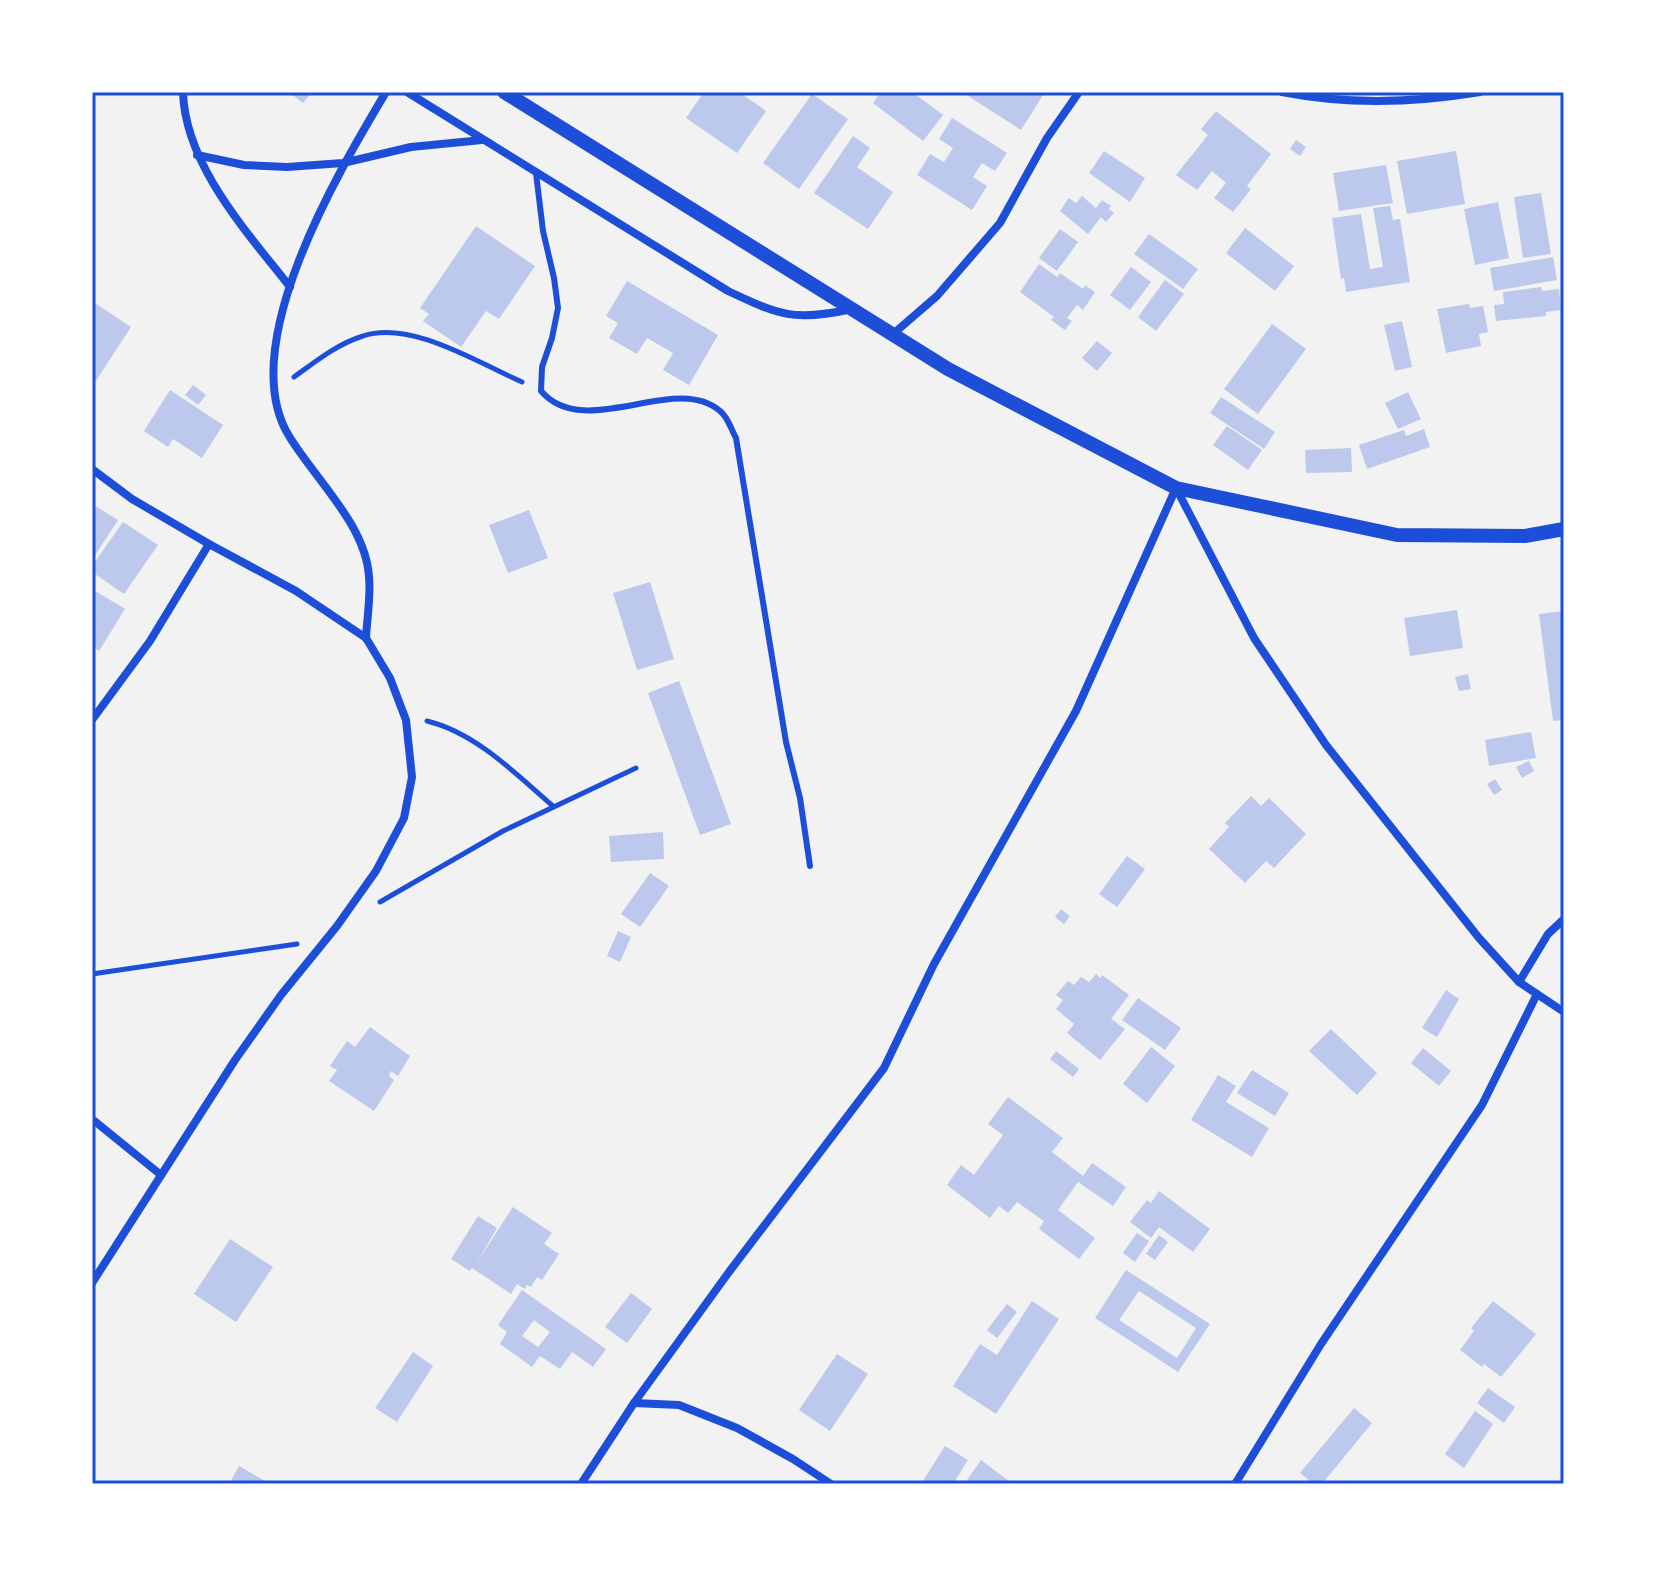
<svg xmlns="http://www.w3.org/2000/svg" width="1656" height="1576" font-family="'Open Sans',sans-serif">
<style>
.building{fill:#bdc9ec;fill-rule:evenodd}
.lines{fill:none;stroke-linecap:round;stroke-linejoin:round}
.path{stroke:#1d4ed8;stroke-width:5}
.service{stroke:#1d4ed8;stroke-width:6}
.minor{stroke:#1d4ed8;stroke-width:8}
.tertiary{stroke:#1d4ed8;stroke-width:14}
.neatline{fill:none;stroke:#1d4ed8;stroke-width:3}
</style>
<rect width="100%" height="100%" fill="#f2f2f2"/>
<g class="building">
<path d="M289 92H312L303 103Z"/>
<path d="M704 92H739L766 111 737 153 686 118Z"/>
<path d="M881 92H912L943 115 923 141 873 103Z"/>
<path d="M967 92H1008L1012 95 1014 92H1045L1021 130 965 94Z"/>
<path d="M812 94 848 119 799 189 763 163Z"/>
<path d="M1216 111 1271 154 1247 186 1251 189 1233 212 1214 198 1226 183 1212 171 1197 190 1176 175 1208 135 1201 129Z"/>
<path d="M952 118 1007 153 995 171 982 163 973 177 987 186 972 210 917 175 930 154 944 162 953 148 939 139Z"/>
<path d="M853 136 870 148 857 167 893 192 868 229 814 193Z"/>
<path d="M1296 140 1306 147 1300 156 1290 149Z"/>
<path d="M1104 151 1145 178 1130 202 1089 173Z"/>
<path d="M1456 151 1465 204 1407 214 1397 161Z"/>
<path d="M1386 165 1393 203 1339 211 1333 173Z"/>
<path d="M1541 193 1551 254 1523 258 1514 197Z"/>
<path d="M1082 196 1096 208 1102 200 1111 206 1109 209 1114 213 1106 222 1101 217 1088 234 1060 211 1069 198 1076 203Z"/>
<path d="M1498 202 1509 258 1475 265 1464 209Z"/>
<path d="M1390 206 1393 220 1400 219 1410 282 1346 292 1344 278 1341 279 1332 218 1361 214 1370 269 1383 267 1373 208Z"/>
<path d="M476 226 535 266 499 319 486 311 461 347 423 321 429 314 420 308Z"/>
<path d="M1245 228 1294 266 1275 291 1226 253Z"/>
<path d="M1060 229 1078 242 1057 271 1039 258Z"/>
<path d="M1149 234 1198 269 1183 289 1134 254Z"/>
<path d="M1553 257 1557 280 1494 291 1490 268Z"/>
<path d="M1039 264 1057 277 1060 273 1083 289 1085 285 1095 292 1083 310 1077 305 1067 318 1072 321 1065 330 1051 320 1054 317 1020 292Z"/>
<path d="M1131 267 1151 282 1130 310 1110 295Z"/>
<path d="M1165 280 1184 294 1156 331 1138 317Z"/>
<path d="M627 281 718 335 689 385 663 370 673 353 647 338 637 354 609 338 618 323 606 316Z"/>
<path d="M1541 287 1542 291 1559 289 1561 310 1546 312V316L1496 321 1494 305 1504 304 1503 292Z"/>
<path d="M92 301 131 327 92 387Z"/>
<path d="M1469 304 1470 308 1483 306 1488 332 1479 334 1481 346 1446 353 1437 309Z"/>
<path d="M1402 321 1412 367 1395 371 1384 325Z"/>
<path d="M1272 324 1306 349 1258 414 1224 389Z"/>
<path d="M1097 341 1112 353 1097 371 1082 358Z"/>
<path d="M193 385 206 395 198 405 185 395Z"/>
<path d="M170 390 223 425 202 458 173 439 168 447 144 431Z"/>
<path d="M1408 392 1421 419 1398 429 1385 403Z"/>
<path d="M1221 397 1275 432 1264 449 1210 413Z"/>
<path d="M1227 426 1262 450 1248 470 1213 445Z"/>
<path d="M1424 429 1430 447 1367 469 1359 445 1404 430 1406 436Z"/>
<path d="M1351 448 1352 472 1306 473 1305 450Z"/>
<path d="M92 504 118 520 94 557 92 556Z"/>
<path d="M529 510 548 558 508 573 489 525Z"/>
<path d="M123 522 158 545 124 594 92 572V566Z"/>
<path d="M650 582 674 659 637 670 613 593Z"/>
<path d="M92 589 125 609 99 651 92 646Z"/>
<path d="M1457 610 1463 648 1410 656 1404 618Z"/>
<path d="M1564 611V720L1553 721 1539 614Z"/>
<path d="M1468 674 1471 689 1459 691 1455 677Z"/>
<path d="M679 681 731 824 700 835 648 693Z"/>
<path d="M1531 732 1536 758 1489 766 1485 740Z"/>
<path d="M1529 761 1534 771 1522 778 1516 767Z"/>
<path d="M1495 779 1502 790 1494 795 1487 784Z"/>
<path d="M1251 796 1261 806 1269 798 1306 834 1274 868 1266 861 1245 883 1209 849 1229 827 1225 823Z"/>
<path d="M663 832 664 859 611 862 609 836Z"/>
<path d="M1127 856 1145 869 1117 907 1099 894Z"/>
<path d="M650 873 669 886 640 927 621 914Z"/>
<path d="M1061 909 1070 916 1064 924 1055 917Z"/>
<path d="M618 931 631 937 620 962 607 956Z"/>
<path d="M1096 974 1100 978 1102 975 1129 995 1111 1019 1125 1029 1100 1060 1067 1033 1074 1024 1056 1009 1063 1000 1056 995 1068 981 1074 985 1081 977 1089 982Z"/>
<path d="M1446 990 1459 999 1437 1037 1422 1028Z"/>
<path d="M1138 998 1181 1028 1165 1050 1122 1020Z"/>
<path d="M370 1027 410 1056 398 1076 391 1071 389 1076 394 1080 374 1111 329 1081 337 1070 330 1066 347 1041 355 1047Z"/>
<path d="M1331 1029 1377 1073 1357 1095 1309 1051Z"/>
<path d="M1151 1047 1175 1066 1147 1103 1123 1084Z"/>
<path d="M1423 1048 1451 1071 1439 1086 1411 1063Z"/>
<path d="M1056 1051 1079 1069 1073 1077 1050 1059Z"/>
<path d="M1252 1070 1289 1093 1275 1116 1237 1093Z"/>
<path d="M1218 1075 1236 1086 1226 1102 1269 1128 1252 1157 1191 1120Z"/>
<path d="M1008 1097 1063 1138 1052 1152 1083 1176 1092 1163 1126 1187 1113 1206 1078 1182 1058 1210 1095 1238 1079 1259 1039 1229 1044 1221 1017 1202 1008 1213 999 1206 990 1218 947 1185 961 1165 974 1175 1003 1135 988 1124Z"/>
<path d="M1159 1191 1210 1229 1193 1252 1159 1227 1151 1238 1130 1222 1147 1200 1151 1203Z"/>
<path d="M513 1207 552 1233 544 1244 559 1254 542 1280 537 1277 531 1287 527 1285 525 1289 517 1284 511 1294 472 1268 470 1271 451 1259 478 1216 497 1228 476 1264Z"/>
<path d="M1137 1233 1149 1241 1135 1262 1123 1253Z"/>
<path d="M1159 1235 1168 1242 1155 1260 1146 1254Z"/>
<path d="M230 1239 273 1267 236 1322 194 1294Z"/>
<path d="M1126 1270 1210 1324 1178 1372 1095 1318ZM1139 1291 1196 1328 1177 1358 1119 1320Z"/>
<path d="M522 1290 606 1349 593 1367 572 1352 560 1369 540 1356 532 1367 500 1344 507 1332 498 1325ZM534 1320 550 1332 538 1347 522 1336Z"/>
<path d="M631 1293 652 1309 627 1343 605 1327Z"/>
<path d="M1032 1301 1059 1319 996 1414 953 1386 980 1344 997 1355Z"/>
<path d="M1493 1301 1536 1334 1501 1377 1484 1364 1482 1367 1460 1350 1474 1331 1471 1328Z"/>
<path d="M1007 1304 1017 1312 997 1338 987 1330Z"/>
<path d="M413 1352 433 1366 397 1422 375 1408Z"/>
<path d="M837 1354 868 1374 830 1431 799 1410Z"/>
<path d="M1488 1388 1515 1407 1504 1423 1477 1403Z"/>
<path d="M1354 1408 1372 1423 1322 1484H1314L1300 1473Z"/>
<path d="M1475 1411 1493 1424 1464 1468 1445 1454Z"/>
<path d="M945 1446 968 1460 953 1484H921Z"/>
<path d="M981 1460 1013 1484H964Z"/>
<path d="M239 1466 265 1481 263 1484H229Z"/>
</g>
<g class="lines">
<g class="path">
<path d="M294 377C315 362 337 344 363 336 411 320 478 363 522 382"/>
<path d="M427 721C476 733 516 774 553 806"/>
<path d="M380 902 503 831 636 768"/>
<path d="M92 974 297 944"/>
</g>
<path class="service" d="M536 173 543 231 554 278 558 308 552 338 542 367 541 391C585 442 675 372 720 411 728 417 731 429 736 438L786 742 800 798 810 866"/>
<g class="minor">
<path d="M183 92C185 165 247 232 290 287"/>
<path d="M407 92 728 291C779 315 794 322 852 309"/>
<path d="M1282 92C1348 105 1414 103 1480 92"/>
<path d="M197 155 244 165 287 167 343 163 411 147 482 140"/>
<path d="M893 334 937 296 1000 223 1047 138 1079 92"/>
<path d="M92 469 132 499 209 544 296 591 366 638 390 678 406 720 412 777 404 818 376 871 337 926 281 995 235 1060 92 1283"/>
<path d="M1176 488 1254 638 1326 745 1479 938 1519 982 1564 1012"/>
<path d="M366 638C367 618 371 596 369 577 366 525 315 479 289 436 234 346 339 171 386 92"/>
<path d="M92 720 150 641 209 544"/>
<path d="M1519 982 1548 934 1564 919"/>
<path d="M92 1119 161 1175"/>
<path d="M634 1403 679 1405 737 1428 793 1459 831 1484"/>
<path d="M581 1484 634 1403 729 1272 884 1068 934 964 1076 711 1176 488"/>
<path d="M1235 1484 1321 1344 1482 1105 1537 994"/>
</g>
<path class="tertiary" d="M504 92 948 369 1176 488 1397 535 1525 536 1564 529"/>
</g>
<rect width="1656" height="1576" fill="none" stroke="#ffffff" stroke-width="188"/>
<rect x="94" y="94" width="1468" height="1388" class="neatline"/>
</svg>
